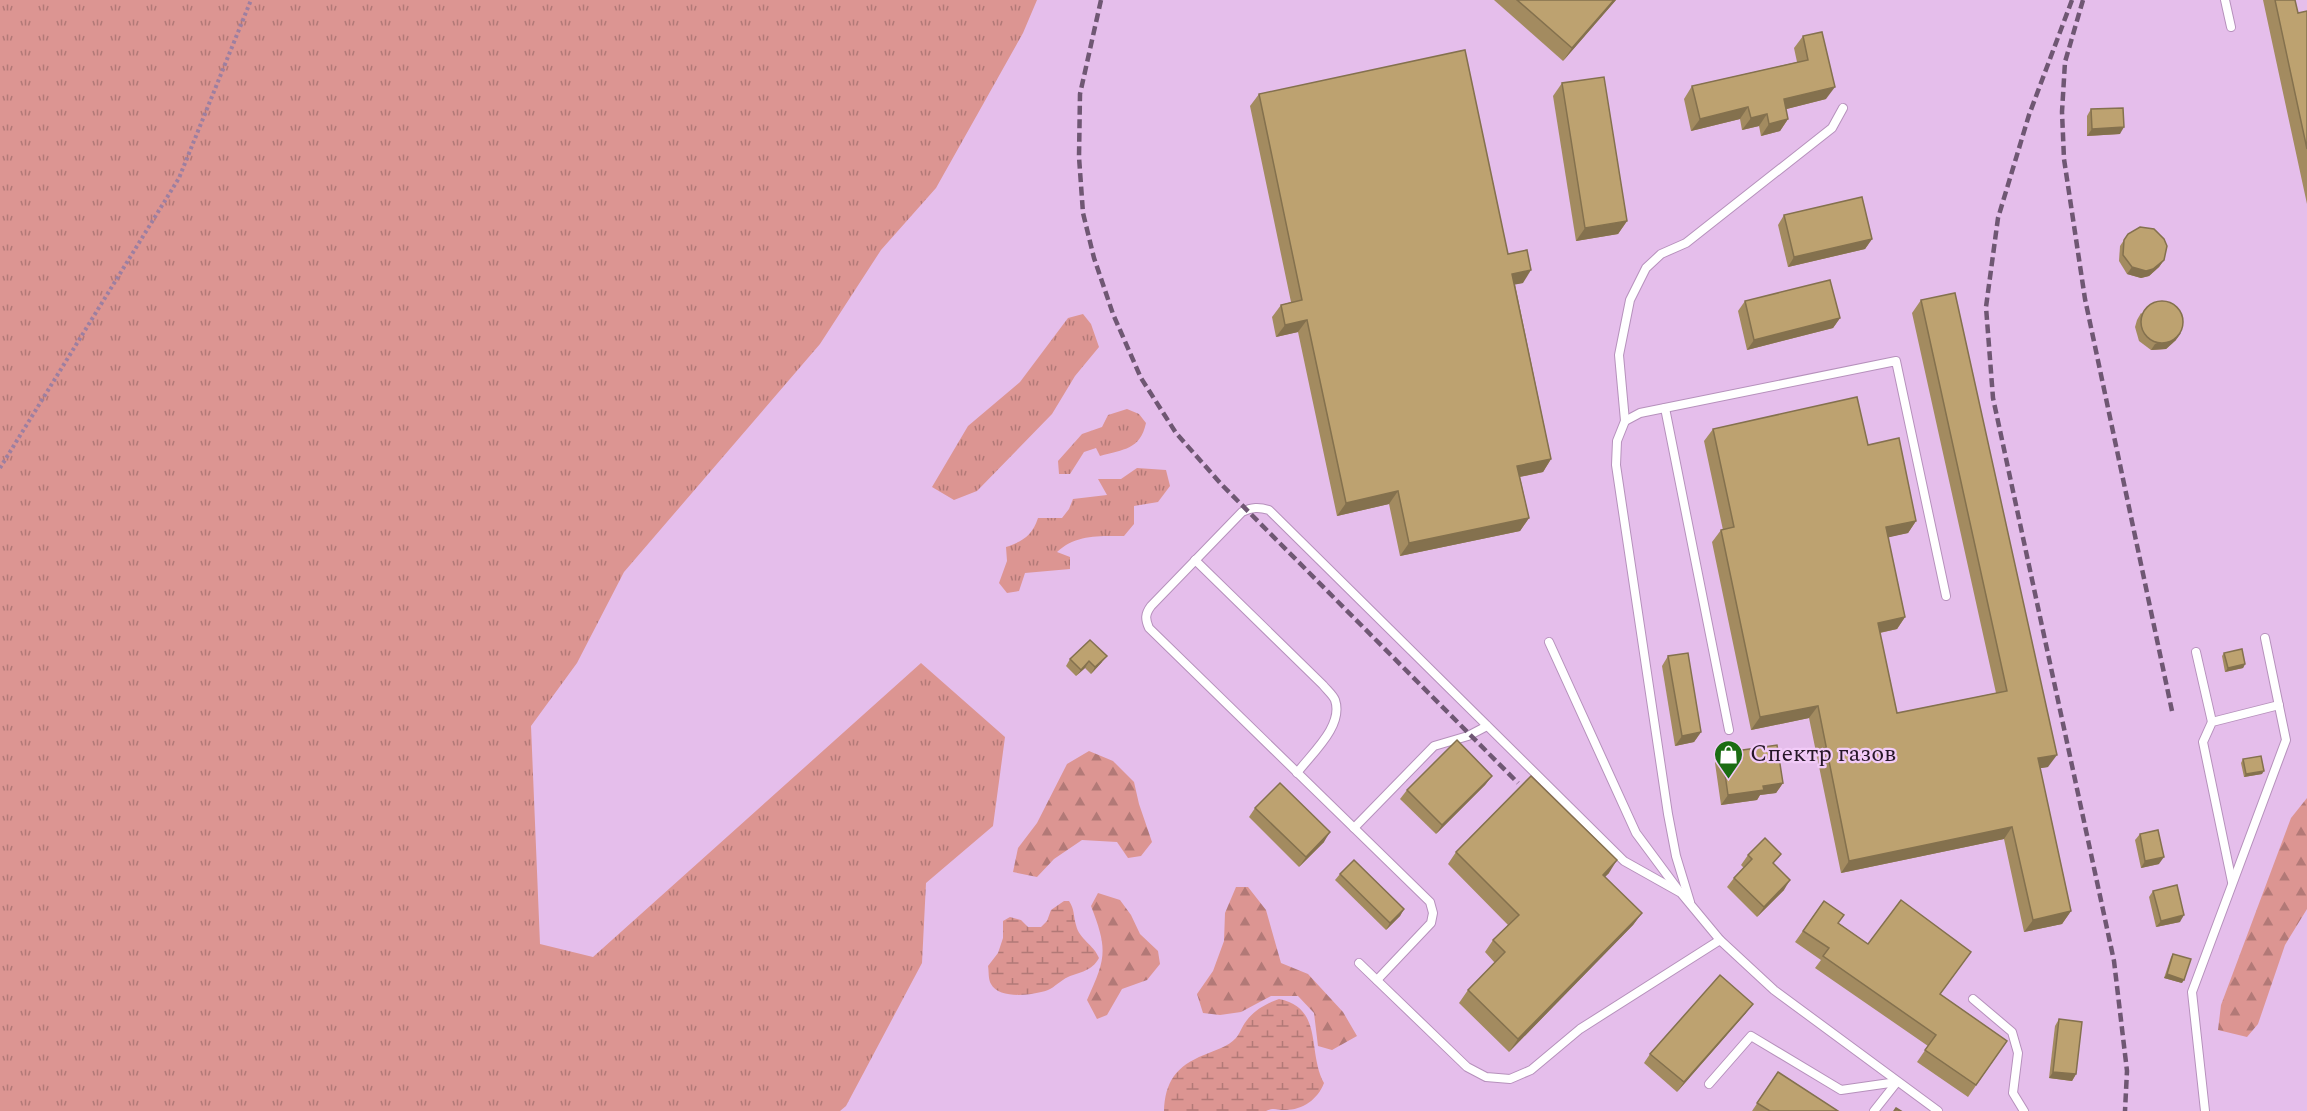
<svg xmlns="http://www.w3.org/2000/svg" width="2307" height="1111" font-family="Spectral,serif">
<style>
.grass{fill:url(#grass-tufts)}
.forest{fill:url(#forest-firs)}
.wetland{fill:url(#wetland-marsh)}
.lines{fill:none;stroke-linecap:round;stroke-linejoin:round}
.service-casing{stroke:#b691bc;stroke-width:10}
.path{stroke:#9d7fa1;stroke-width:4;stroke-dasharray:3 3;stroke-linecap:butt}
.service{stroke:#fff;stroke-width:8}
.rail{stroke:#6f5773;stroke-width:4.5;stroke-dasharray:9 4.5;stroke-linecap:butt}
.wall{fill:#a38b60}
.shaded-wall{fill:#84714e}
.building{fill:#bda270;stroke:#84714e;stroke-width:1.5}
.labels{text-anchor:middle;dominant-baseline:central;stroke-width:4.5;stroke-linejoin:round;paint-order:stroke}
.poi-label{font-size:24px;fill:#261728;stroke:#f2cbf8;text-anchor:start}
</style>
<defs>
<pattern id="grass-tufts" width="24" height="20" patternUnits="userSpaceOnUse" patternTransform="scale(1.5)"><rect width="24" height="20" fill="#dc9592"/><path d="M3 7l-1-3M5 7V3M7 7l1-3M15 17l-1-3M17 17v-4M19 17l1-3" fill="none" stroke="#b27977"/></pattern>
<pattern id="forest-firs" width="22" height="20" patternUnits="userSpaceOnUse" patternTransform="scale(1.5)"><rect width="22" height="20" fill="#dc9592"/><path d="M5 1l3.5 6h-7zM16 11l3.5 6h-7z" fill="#b27977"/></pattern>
<pattern id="wetland-marsh" width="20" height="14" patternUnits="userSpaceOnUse" patternTransform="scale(1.5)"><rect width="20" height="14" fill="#dc9592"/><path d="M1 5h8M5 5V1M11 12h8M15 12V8" fill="none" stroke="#b27977"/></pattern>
</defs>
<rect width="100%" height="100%" fill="#e5beeb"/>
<g class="grass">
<path d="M0 0H1037L1023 33 936 188 881 250 820 344 624 572 577 663 531 726 540 944 593 957 921 663 1005 737 993 826 926 883 922 963 846 1106 840 1111H0Z"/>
<path d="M1083 314 1091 324 1099 347 1075 376 1052 414 977 491 954 500 932 487 968 426 1020 382 1068 318Z"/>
<path d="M1127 409 1139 414 1146 423C1140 450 1124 449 1100 456L1096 448 1084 452 1070 474H1059L1058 461 1082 434 1102 427 1108 415Z"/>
<path d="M1137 468 1166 470 1170 486 1158 502 1134 506V524L1124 536C1100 536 1076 534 1057 552L1070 557V569L1025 573 1019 591 1007 593 999 583 1007 561 1006 547C1023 541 1032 536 1038 518H1062L1069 509 1073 499 1107 495 1098 479H1121Z"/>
</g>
<g class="forest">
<path d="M1089 751 1113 761 1134 782 1139 804 1152 842 1141 856 1128 858 1117 842 1082 840 1054 859 1037 877 1013 872 1018 848 1037 823 1067 764Z"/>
<path d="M2307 798V909L2285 945 2258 1024 2247 1037 2218 1030 2221 1005 2291 818Z"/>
<path d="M1236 887H1248L1266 910 1281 963 1308 974 1343 1012 1357 1036 1332 1050 1318 1046 1314 1013 1298 996H1271L1241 1012 1220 1015 1203 1013 1197 994 1213 971 1224 941 1225 913Z"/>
<path d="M1098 893 1120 900 1131 915 1140 934 1158 951 1160 964 1147 980 1122 989 1107 1015 1097 1019 1087 1000C1106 958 1108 950 1091 906Z"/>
</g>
<g class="wetland">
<path d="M1064 901H1069C1075 910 1073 915 1076 925 1079 939 1094 945 1099 958 1092 971 1080 972 1068 977 1061 980 1055 987 1048 990 1035 995 999 1000 991 984 988 979 989 971 988 966L998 953 1003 938V921L1010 917 1021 920 1028 927H1041L1047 921 1051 910Z"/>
<path d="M1279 999C1324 1008 1307 1052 1324 1083 1318 1099 1303 1110 1285 1110 1277 1110 1274 1107 1266 1111H1164C1165 1082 1176 1066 1204 1055 1215 1050 1228 1047 1236 1038 1239 1035 1241 1029 1243 1026 1251 1012 1264 1004 1279 999Z"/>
</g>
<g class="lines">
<defs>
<g id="service">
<path d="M2225 0 2231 27"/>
<path d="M1665 408 1729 730"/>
<path d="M1625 421 1619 355 1630 300 1646 268 1661 254 1686 243 1832 128 1843 108"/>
<path d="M1195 560 1323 685C1327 690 1333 695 1335 700 1344 726 1311 754 1297 773"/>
<path d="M1549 642 1636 833 1679 891"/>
<path d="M2196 652 2212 722"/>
<path d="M1354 828 1434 746 1468 736 1487 726"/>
<path d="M2232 882 2203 742 2212 722 2279 705"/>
<path d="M1690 902 1676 856 1668 814 1616 465 1617 441 1625 421 1640 413 1896 361 1946 596"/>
<path d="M1359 963 1467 1067 1486 1077 1510 1079 1531 1070 1580 1029 1720 940 1774 990 1938 1111"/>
<path d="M1377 980 1431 923 1433 913 1430 902 1149 628C1145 619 1145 614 1151 606L1242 512C1252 507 1259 507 1269 510L1624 861 1681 893 1720 940"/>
<path d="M1973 999 2012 1032 2018 1053 2013 1093 2024 1111"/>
<path d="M1709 1084 1751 1036 1841 1090 1897 1082"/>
<path d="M1874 1111 1897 1082"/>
<path d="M2205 1111 2192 992 2286 740 2265 638"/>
</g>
</defs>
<use href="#service" class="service-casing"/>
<path class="path" d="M0 468 179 178 251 0"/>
<use href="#service" class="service"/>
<g class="rail">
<path d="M1101 0 1080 94 1079 157 1083 213 1094 258 1113 314 1141 378 1176 433 1222 485 1518 783"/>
<path d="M2072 0 2029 115 1998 218 1986 307 1993 398 2114 961 2127 1071 2125 1111"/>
<path d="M2083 0 2065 62 2062 112 2064 159 2085 299 2172 711"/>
</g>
</g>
<g class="wall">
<path d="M1494 0H1616L1563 61Z"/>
<path d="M2263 0H2295L2298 13 2307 11V204Z"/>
<path d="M1803 36 1826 99 1786 109 1788 119 1780 131 1761 136 1759 126 1742 130 1740 119 1691 131 1684 99 1692 86 1797 62 1794 48Z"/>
<path d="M1562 83 1627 221 1618 234 1576 241 1553 96Z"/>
<path d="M1259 94 1508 254 1523 283 1515 284 1551 459 1543 472 1520 477 1529 518 1520 531 1400 556 1389 504 1337 516 1298 332 1276 337 1272 317 1281 305 1291 302 1250 106Z"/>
<path d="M2091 109 2120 134 2087 136V116Z"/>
<path d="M1784 215 1872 239 1865 249 1788 267 1778 225Z"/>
<path d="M2128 234 2164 260 2159 267 2149 276 2141 278 2127 274 2119 261 2120 246Z"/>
<path d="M1921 300 2048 767 2040 768 2071 911 2062 924 2024 932 2004 839 1841 873 1809 718 1751 730 1712 542 1721 530H1723L1704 441 1713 429 1868 445 1916 521 1908 533 1888 537 1905 617 1897 629 1880 633 1897 713 1996 693 1912 313Z"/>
<path d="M1745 301 1840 318 1833 328 1747 350 1738 311Z"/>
<path d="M2141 313 2176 340 2166 349 2151 350 2139 341 2135 327 2137 320Z"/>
<path d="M2224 653 2245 664 2243 668 2225 672 2222 656Z"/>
<path d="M1668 656 1701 732 1694 742 1675 746 1662 666Z"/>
<path d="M1070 659 1102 662 1091 674 1085 668 1076 676 1066 666Z"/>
<path d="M1722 753 1783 783 1776 793 1760 795 1757 800 1721 805 1715 763Z"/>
<path d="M2243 759 2262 774 2244 777 2241 763Z"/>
<path d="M1492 776 1485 785 1436 834 1400 799 1407 790Z"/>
<path d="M1255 808 1324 842 1299 867 1249 817Z"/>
<path d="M2140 834 2159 864 2141 868 2135 840Z"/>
<path d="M1456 852 1609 873 1605 877 1642 913 1633 925 1509 1052 1459 1003 1468 990 1495 963 1485 952 1493 940 1508 925 1448 864Z"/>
<path d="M1748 855 1774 864 1784 890 1757 917 1727 887 1734 878 1744 868 1741 865Z"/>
<path d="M1340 874 1404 909 1400 916 1386 930 1335 880Z"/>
<path d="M2153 891 2180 922 2156 927 2149 897Z"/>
<path d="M1824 901 1838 923 2007 1041 1968 1097 1917 1062 1928 1046 1815 968 1821 960 1795 942Z"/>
<path d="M2173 954 2182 983 2164 978 2171 957Z"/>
<path d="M1746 1013 1677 1092 1644 1063 1650 1054Z"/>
<path d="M2059 1019 2076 1074 2072 1081 2049 1078 2055 1026Z"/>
<path d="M1778 1072 1838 1111H1752Z"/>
</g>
<g class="shaded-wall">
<path d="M1614 0H1616L1563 61 1572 48Z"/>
<path d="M1835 87 1826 99 1775 112 1784 99Z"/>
<path d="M1748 107 1740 119 1691 131 1700 119Z"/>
<path d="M1767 114 1759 126 1742 130 1751 118Z"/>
<path d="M1788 119 1780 131 1761 136 1769 124Z"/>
<path d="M2124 127 2120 134 2087 136 2092 129Z"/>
<path d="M1627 221 1618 234 1576 241 1585 228Z"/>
<path d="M1872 239 1865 249 1788 267 1794 257Z"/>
<path d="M2164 260 2159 267 2149 276 2141 278 2127 274 2132 267Z"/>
<path d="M1531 270 1523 283 1503 287 1512 274Z"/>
<path d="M1840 318 1833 328 1747 350 1754 340Z"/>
<path d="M1307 320 1298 332 1276 337 1285 325Z"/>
<path d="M2181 333 2176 340 2166 349 2151 350 2155 344Z"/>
<path d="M1551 459 1543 472 1509 479 1517 466Z"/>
<path d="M1398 491 1389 504 1337 516 1346 503Z"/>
<path d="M1529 518 1520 531 1400 556 1409 543Z"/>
<path d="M1916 521 1908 533 1877 540 1886 527Z"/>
<path d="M1905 617 1897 629 1869 635 1878 623Z"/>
<path d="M1107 656 1102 662 1091 674 1095 667Z"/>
<path d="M1089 661 1085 668 1076 676 1081 670Z"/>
<path d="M2245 664 2243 668 2225 672 2228 668Z"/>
<path d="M1818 706 1809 718 1751 730 1760 717Z"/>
<path d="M1701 732 1694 742 1675 746 1682 736Z"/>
<path d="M2057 755 2048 767 2029 770 2038 758Z"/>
<path d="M2264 771 2262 774 2244 777 2246 774Z"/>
<path d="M1492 776 1485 785 1436 834 1442 825Z"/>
<path d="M1783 783 1776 793 1760 795 1757 800 1721 805 1728 795 1763 786Z"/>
<path d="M2012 827 2004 839 1841 873 1849 861Z"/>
<path d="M1330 832 1324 842 1299 867 1306 857Z"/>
<path d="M2164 857 2159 864 2141 868 2145 861Z"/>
<path d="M1617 860 1609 873 1594 887 1603 875Z"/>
<path d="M1790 880 1784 890 1757 917 1764 907Z"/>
<path d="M1404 909 1400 916 1386 930 1390 923Z"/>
<path d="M2071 911 2062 924 2024 932 2033 920Z"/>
<path d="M1642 913 1633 925 1509 1052 1518 1039Z"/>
<path d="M2184 915 2180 922 2156 927 2161 921Z"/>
<path d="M2167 974 2184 980 2182 983 2164 978Z"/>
<path d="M1753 1004 1746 1013 1677 1092 1684 1082Z"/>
<path d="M2053 1072 2076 1074 2072 1081 2049 1078Z"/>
</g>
<g class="building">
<path d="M1517 0H1614L1572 48Z"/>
<path d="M2275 0H2295L2298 13 2307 11V149Z"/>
<path d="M1822 32 1835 87 1784 99 1788 119 1769 124 1767 114 1751 118 1748 107 1700 119 1692 86 1808 60 1803 36Z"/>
<path d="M1465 50 1508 254 1527 250 1531 270 1512 274 1551 459 1517 466 1529 518 1409 543 1398 491 1346 503 1307 320 1285 325 1281 305 1302 300 1259 94Z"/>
<path d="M1604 77 1627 221 1585 228 1562 83Z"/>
<path d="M2123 108 2124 127 2092 129 2091 109Z"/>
<path d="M1862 197 1872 239 1794 257 1784 215Z"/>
<path d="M2140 227 2154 229 2164 239 2167 246 2164 260 2153 269 2146 271 2132 267 2123 255 2124 240 2128 234Z"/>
<path d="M1830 280 1840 318 1754 340 1745 301Z"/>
<path d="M1955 293 2057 755 2038 758 2071 911 2033 920 2012 827 1849 861 1818 706 1760 717 1721 530 1734 527 1713 429 1857 397 1868 445 1899 438 1916 521 1886 527 1905 617 1878 623 1897 713 2007 691 1921 300Z"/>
<circle cx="2162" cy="322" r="21"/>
<path d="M1090 640 1107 656 1095 667 1089 661 1081 670 1070 659Z"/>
<path d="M2242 649 2245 664 2228 668 2224 653Z"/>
<path d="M1688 653 1701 732 1682 736 1668 656Z"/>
<path d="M1457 740 1492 776 1442 825 1407 790Z"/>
<path d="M1777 745 1783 783 1763 786 1764 790 1728 795 1722 753Z"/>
<path d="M2261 756 2264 771 2246 774 2243 759Z"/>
<path d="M1531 776 1617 860 1603 875 1642 913 1518 1039 1468 990 1505 952 1493 940 1519 915 1456 852Z"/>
<path d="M1280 783 1330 832 1306 857 1255 808Z"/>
<path d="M2158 830 2164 857 2145 861 2140 834Z"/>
<path d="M1765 838 1781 854 1773 863 1790 880 1764 907 1734 878 1752 859 1748 855Z"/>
<path d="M1354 860 1404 909 1390 923 1340 874Z"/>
<path d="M2177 885 2184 915 2161 921 2153 891Z"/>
<path d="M1901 900 1971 952 1940 994 2007 1041 1976 1085 1925 1050 1936 1035 1823 956 1829 948 1803 931 1824 901 1844 915 1838 923 1868 944Z"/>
<path d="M2173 954 2191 959 2184 980 2167 974Z"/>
<path d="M1720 975 1753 1004 1684 1082 1650 1054Z"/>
<path d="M2059 1019 2082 1022 2076 1074 2053 1072Z"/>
<path d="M1778 1072 1838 1111H1770L1757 1103Z"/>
<path d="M1896 1108 1901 1111H1894Z"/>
</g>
<defs>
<symbol id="shop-pin" viewBox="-11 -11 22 30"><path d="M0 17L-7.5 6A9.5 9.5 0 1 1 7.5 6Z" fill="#1b6d13" stroke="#f2cbf8"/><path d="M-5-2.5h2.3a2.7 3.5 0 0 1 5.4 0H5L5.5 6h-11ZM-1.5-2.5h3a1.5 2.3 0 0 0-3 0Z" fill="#fff"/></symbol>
</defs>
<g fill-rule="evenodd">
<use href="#shop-pin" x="1712" y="738" width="33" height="45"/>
</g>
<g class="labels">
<g class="poi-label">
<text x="1750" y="754">Спектр газов</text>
</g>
</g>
</svg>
